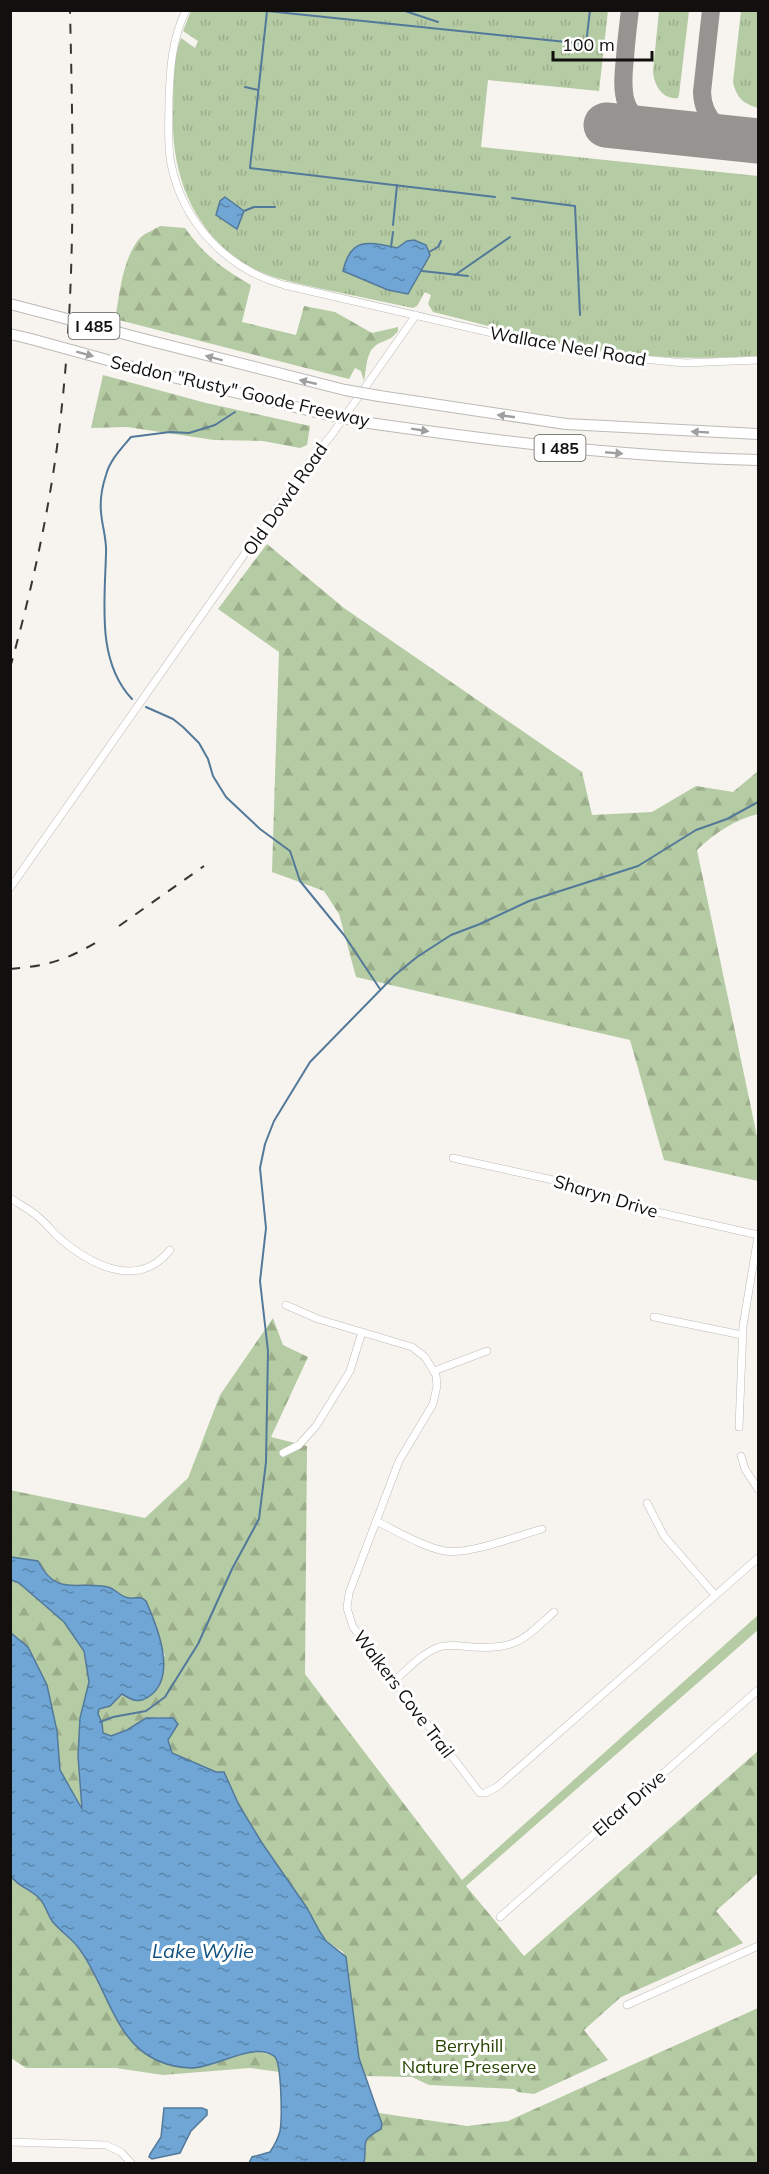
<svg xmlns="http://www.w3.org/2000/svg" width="769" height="2174" font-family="Mulish,sans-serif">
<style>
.grass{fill:url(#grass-tufts)}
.forest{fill:url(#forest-firs)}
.water{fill:url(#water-ripples);stroke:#53799a;stroke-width:1.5}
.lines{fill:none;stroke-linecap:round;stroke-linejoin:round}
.stream{stroke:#53799a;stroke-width:2}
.taxiway{stroke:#969491;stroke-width:18}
.runway{stroke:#969491;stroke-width:45}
.minor-casing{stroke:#bdbab6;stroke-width:8}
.highway-casing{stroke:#bdbab6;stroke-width:12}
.minor{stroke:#fff;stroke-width:7}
.highway{stroke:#fff;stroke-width:10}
.rail{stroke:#363533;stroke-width:2;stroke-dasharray:10 10;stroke-linecap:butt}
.highway-bridge-casing{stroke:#bdbab6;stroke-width:12;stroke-linecap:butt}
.highway-bridge{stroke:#fff;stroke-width:10}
.oneway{fill:#a09f9f}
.labels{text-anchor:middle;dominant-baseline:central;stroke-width:6;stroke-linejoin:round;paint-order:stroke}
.shield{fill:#fff;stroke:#585857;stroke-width:1.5}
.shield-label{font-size:16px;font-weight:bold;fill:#11100f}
.street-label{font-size:18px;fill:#11100f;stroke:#fff}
.park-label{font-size:18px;fill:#264300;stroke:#fff}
.water-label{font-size:20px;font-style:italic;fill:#13527f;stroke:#fff}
</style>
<defs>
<pattern id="grass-tufts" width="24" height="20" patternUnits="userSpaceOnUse" patternTransform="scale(1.5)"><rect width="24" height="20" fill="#b5cba3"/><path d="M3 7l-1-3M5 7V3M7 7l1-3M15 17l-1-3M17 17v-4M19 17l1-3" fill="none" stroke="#9bad8b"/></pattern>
<pattern id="forest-firs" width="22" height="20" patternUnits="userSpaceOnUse" patternTransform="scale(1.5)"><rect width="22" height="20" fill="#b5cba3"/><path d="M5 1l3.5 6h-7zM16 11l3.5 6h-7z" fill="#9bad8b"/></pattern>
<pattern id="water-ripples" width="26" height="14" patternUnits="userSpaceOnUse" patternTransform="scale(1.5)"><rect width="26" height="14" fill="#6fa6d5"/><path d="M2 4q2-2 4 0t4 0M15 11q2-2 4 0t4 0" fill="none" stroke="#5a86ab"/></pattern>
</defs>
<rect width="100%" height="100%" fill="#f7f4ef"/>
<g class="grass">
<path d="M191 11H608L599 91 488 80 481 147 758 176V356C705 359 652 359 598 350 542 342 488 325 433 312L428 304 431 295 425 292 417 306 413 308C384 302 356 296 327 290 305 285 282 281 261 272 200 245 172 183 173 119 174 93 171 62 181 38L195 48 198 41 183 31Z"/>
<path d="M659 11H689L679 95 678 98C662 100 654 85 653 71Z"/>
<path d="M741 11H758V108C743 104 736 97 733 82Z"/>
</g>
<g class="forest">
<path d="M160 226 185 228C204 255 223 269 251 285L242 322 296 335 304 306 335 312 372 333 398 327V331C390 342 381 340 374 347 366 354 366 372 364 381L361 371 355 368 349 379 115 319C120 293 122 259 140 238 145 233 154 230 160 226Z"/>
<path d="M103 375 206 403 310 426 307 445 300 448 263 441 214 440 127 427 91 428Z"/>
<path d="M267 544 344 608 582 772 592 815 652 812 696 786 733 792 758 771V814C734 820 715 833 697 850L758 1141V1181L664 1160 630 1040 356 977 339 914 324 891 272 872 279 652 218 609Z"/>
<path d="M273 1318 283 1345 308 1357 271 1437 307 1446 305 1674 462 1880 758 1615V1630L466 1886 524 1956 758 1751V1873L716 1911 743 1943 621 1997 584 2030 608 2060 534 2094 518 2092 514 2089 429 2085 412 2077 364 2076 357 2048 348 1968 343 1952 326 1941 320 1932 307 1908 262 1843 239 1805 224 1773H216L172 1753 168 1740 173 1718 156 1717 111 1736 103 1733 102 1723 98 1714 99 1709 110 1706 165 1656 146 1601C139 1596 136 1599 128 1598 120 1597 115 1589 108 1587 76 1580 57 1598 38 1561L11 1557 10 1490 145 1518 188 1478 220 1395Z"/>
<path d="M10 1580 19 1583 64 1622 84 1651 89 1682 80 1718 78 1756 83 1810 60 1770 57 1731 28 1647 11 1633Z"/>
<path d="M10 1876 14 1881 38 1897 46 1905 53 1921 78 1947 137 2048 162 2061 190 2068 208 2066 245 2053 260 2052 272 2055 277 2058 280 2072 250 2068 163 2075 116 2068H26L11 2058Z"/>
<path d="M758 2008V2163L364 2164C368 2141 358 2142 381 2128L379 2113 467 2126 508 2121Z"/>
</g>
<g class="water">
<path d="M225 197 244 211 237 229 216 215 220 201Z"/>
<path d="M414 240 426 245 430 255 408 294 388 290 343 271C351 236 369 242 397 248L407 241Z"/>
<path d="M11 1557 38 1561C57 1598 77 1580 108 1587 116 1589 120 1597 129 1598 137 1599 139 1595 146 1601 157 1626 177 1674 151 1695 140 1704 133 1701 122 1694L110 1706 99 1709 98 1714 102 1723 103 1733 111 1736 127 1730 146 1718H173L178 1724 168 1740 172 1753 216 1772H224L239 1805 262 1843 307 1908 320 1932 326 1941 346 1957 359 2058 382 2124 381 2129C358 2142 368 2141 364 2163H249L252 2157 270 2152C274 2146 278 2139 280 2131 282 2120 282 2061 274 2056 252 2041 215 2069 190 2068 115 2064 114 1995 78 1947 71 1938 60 1931 52 1921 47 1914 46 1905 39 1898 30 1889 17 1886 11 1876V1633L28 1647 47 1685 57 1731 60 1770 82 1809 78 1756 80 1718 89 1682 84 1651 64 1622 19 1583 11 1580Z"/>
<path d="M164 2108H202L207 2110V2115L191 2131 180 2153 152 2159 149 2157 150 2154 161 2137Z"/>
</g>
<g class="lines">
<g class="stream">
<path d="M402 10 438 22"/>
<path d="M245 87 258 90"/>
<path d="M495 197 250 168 267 11 586 44 590 10"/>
<path d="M512 198 575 206 580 315"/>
<path d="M244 211 254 207H275"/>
<path d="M393 225 397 185"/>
<path d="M391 247 393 232"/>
<path d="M429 252 438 247 441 241"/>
<path d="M422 271 468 276"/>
<path d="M455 275 510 237"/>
<path d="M132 699C96 661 105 601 106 553 107 540 102 526 101 512 100 501 102 487 106 475 110 460 121 449 131 437L170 432 189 433 215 425 235 412"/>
<path d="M146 707 173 719 183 727 199 743 208 759 213 776 226 797 260 829 290 851 300 881 344 935 380 989"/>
<path d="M100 1722 113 1717 146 1711 165 1697 198 1644 232 1569 259 1519 266 1462 268 1351 260 1281 266 1228 260 1168 265 1144 274 1121 310 1062 395 975 417 957 451 935 480 924 529 901 638 866 696 830 727 819 758 802"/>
</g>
<g class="taxiway">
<path d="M630 10C628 26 626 42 625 58 621 93 621 118 659 131"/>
<path d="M711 10 702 92C703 122 724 134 750 140"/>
</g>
<path class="runway" d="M606 125 758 141"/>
<defs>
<g id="minor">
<path d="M186 10C172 39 170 68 169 100 169 121 167 143 171 164 183 223 227 269 284 285L522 340 600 355 685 363 758 360"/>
<path d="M10 888 305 468 333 433 416 315"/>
<path d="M453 1158 576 1185 611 1200 635 1207 758 1235"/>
<path d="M10 1198C19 1204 29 1209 37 1216 45 1222 50 1229 57 1236 89 1264 137 1291 170 1250"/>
<path d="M286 1305 318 1319 412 1347 425 1357 436 1375 437 1386 433 1404 399 1461 349 1593 347 1608 353 1627 480 1793H485L497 1787 758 1558"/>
<path d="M654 1317 742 1335"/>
<path d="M434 1371 487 1351"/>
<path d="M739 1427 743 1326 758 1236"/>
<path d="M283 1453 299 1445 316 1426 350 1371 362 1332"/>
<path d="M741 1456 745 1469 758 1489"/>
<path d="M647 1503 664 1536 715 1595"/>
<path d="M376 1521C397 1531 423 1547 445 1551 469 1555 517 1536 542 1529"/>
<path d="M394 1681C407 1670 422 1653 439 1647 449 1644 461 1646 472 1647 516 1650 523 1640 554 1612"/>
<path d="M500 1917 758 1690"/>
<path d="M627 2005 758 1946"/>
<path d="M10 2142 106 2145 121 2152 132 2164"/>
</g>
<g id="highway">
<path d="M10 304 33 310"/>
<path d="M10 334 31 339"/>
<path d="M155 342 345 390"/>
<path d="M140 369 324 414"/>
<path d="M379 396 566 424 758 434"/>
<path d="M362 422C494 441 625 457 758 460"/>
</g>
</defs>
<use href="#minor" class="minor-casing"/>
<use href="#highway" class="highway-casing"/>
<use href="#minor" class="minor"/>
<use href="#highway" class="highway"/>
<g class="rail">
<path d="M10 668C34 582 53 494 62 405 76 274 73 142 70 10"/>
<path d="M119 926 204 866"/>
<path d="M10 969C49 966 69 959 102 939"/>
</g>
<defs>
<g id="highway-bridge">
<path d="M33 310 155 342"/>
<path d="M31 339 140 369"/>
<path d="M345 390 379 396"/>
<path d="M324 414 362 422"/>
</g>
</defs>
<use href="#highway-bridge" class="highway-bridge-casing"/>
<use href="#highway-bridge" class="highway-bridge"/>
</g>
<defs><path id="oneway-solid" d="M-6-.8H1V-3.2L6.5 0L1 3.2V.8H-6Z" transform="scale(1.5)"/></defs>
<g class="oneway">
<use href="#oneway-solid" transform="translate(85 354) rotate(15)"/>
<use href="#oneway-solid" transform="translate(214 358) rotate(-165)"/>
<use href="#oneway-solid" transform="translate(308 382) rotate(-167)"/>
<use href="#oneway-solid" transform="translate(506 416) rotate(-172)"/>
<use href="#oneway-solid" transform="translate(420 430) rotate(9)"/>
<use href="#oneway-solid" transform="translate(700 432) rotate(-177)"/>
<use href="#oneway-solid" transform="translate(614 453) rotate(5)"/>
</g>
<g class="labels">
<g class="shield">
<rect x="68.5" y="313" width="51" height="26" rx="4.5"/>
<rect x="534.5" y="435" width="51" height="26" rx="4.5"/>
</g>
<g class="shield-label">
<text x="94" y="326">I 485</text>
<text x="560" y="448">I 485</text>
</g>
<g class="street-label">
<text transform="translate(568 346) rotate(10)">Wallace Neel Road</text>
<text transform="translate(240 391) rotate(13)">Seddon "Rusty" Goode Freeway</text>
<text transform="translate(285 499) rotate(-55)">Old Dowd Road</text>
<text transform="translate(606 1196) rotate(17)">Sharyn Drive</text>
<text transform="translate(404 1694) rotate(53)">Walkers Cove Trail</text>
<text transform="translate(629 1803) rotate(-41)">Elcar Drive</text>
</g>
<g class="park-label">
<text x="469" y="2045">Berryhill<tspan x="469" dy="21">Nature Preserve</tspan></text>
</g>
<g class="water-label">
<text x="203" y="1950">Lake Wylie</text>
</g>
</g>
<rect width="769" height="2174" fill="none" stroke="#11100f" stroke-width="24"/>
<path d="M553 51v9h99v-9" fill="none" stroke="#11100f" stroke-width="3"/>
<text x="562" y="51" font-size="18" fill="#11100f" stroke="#ffffff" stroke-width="4.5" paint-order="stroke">100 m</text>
</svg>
